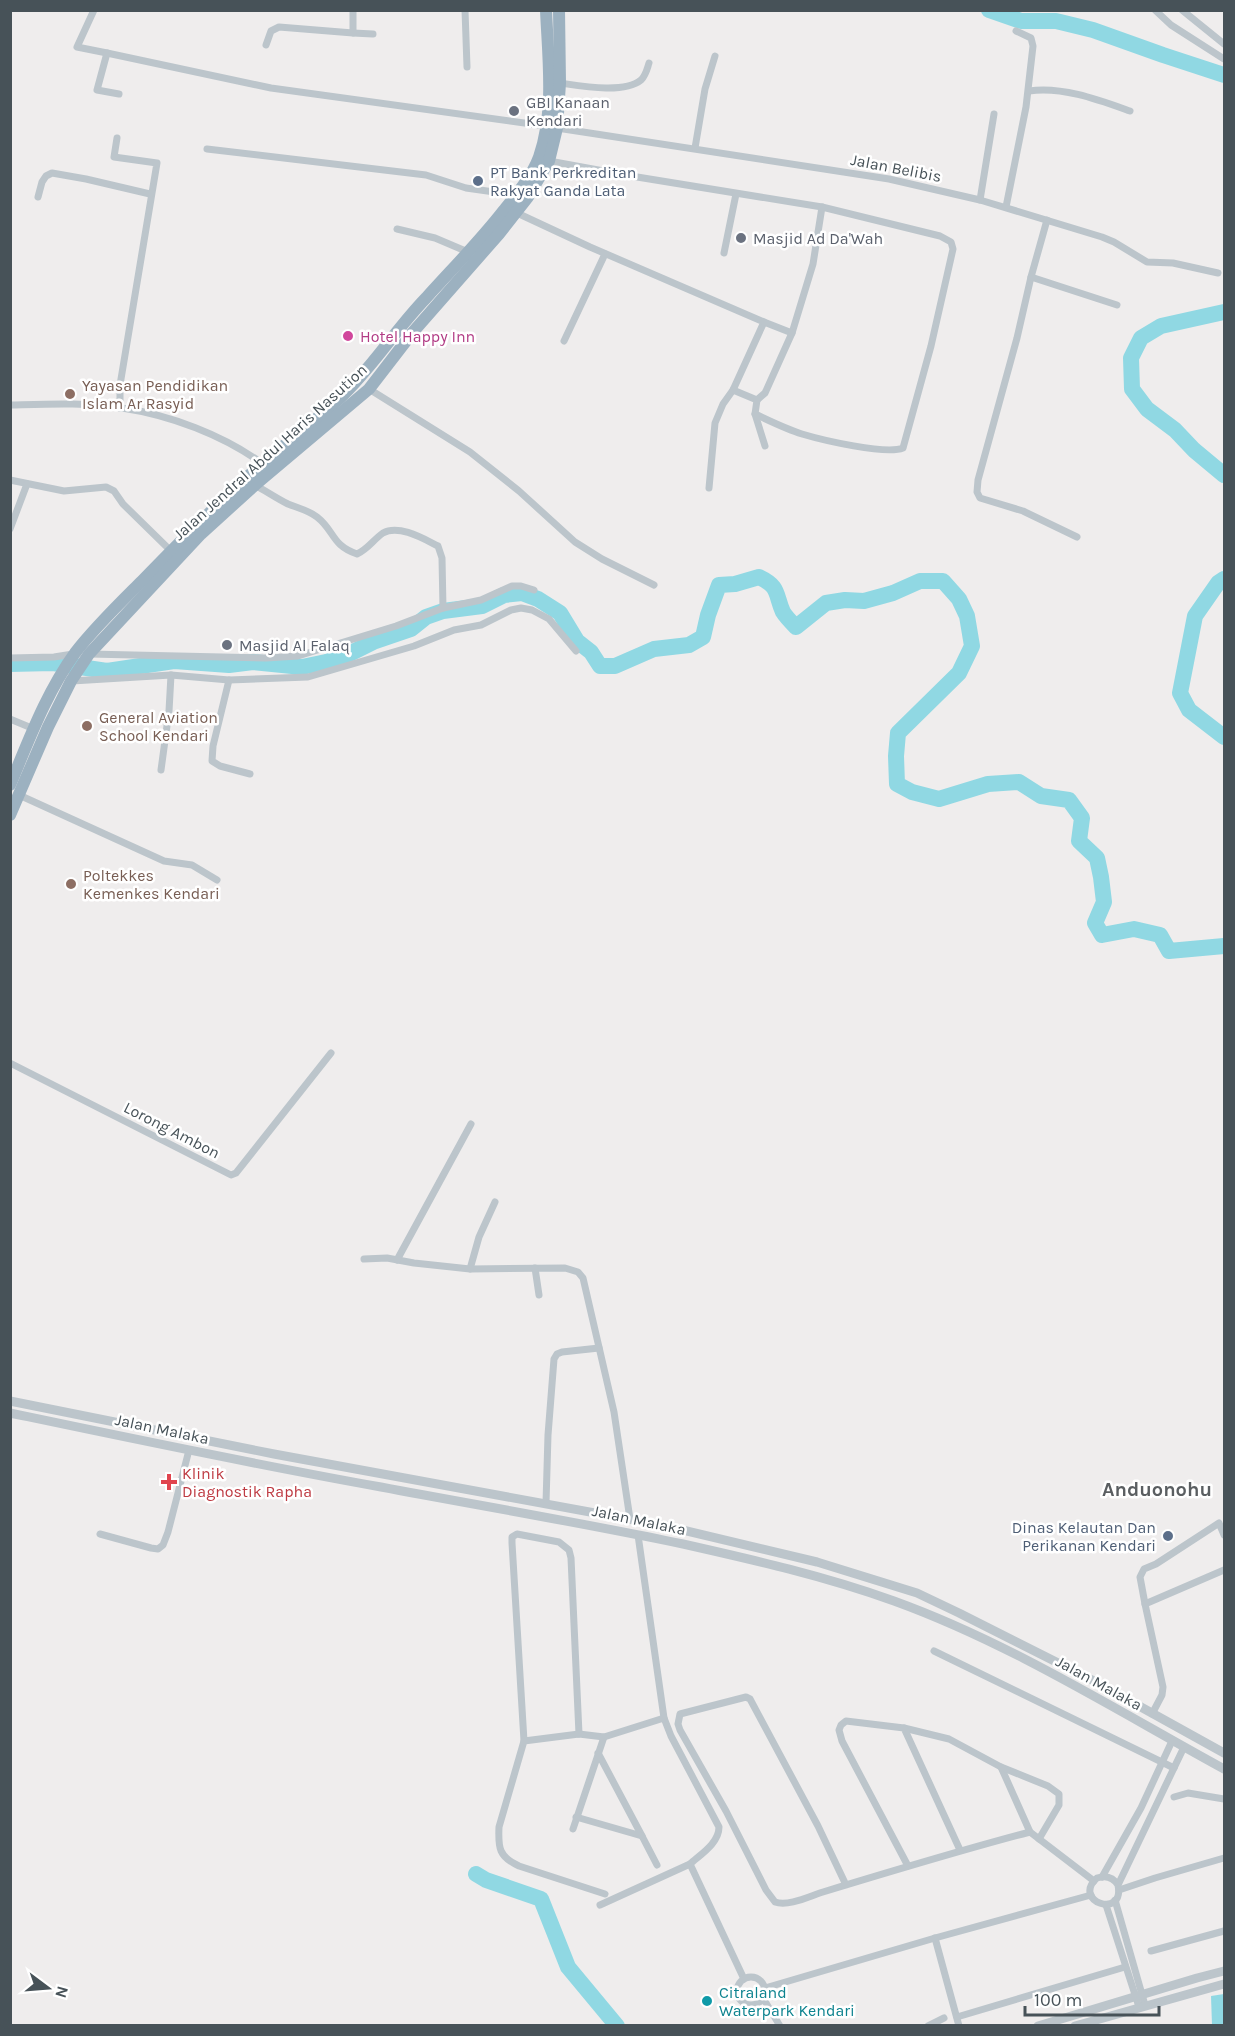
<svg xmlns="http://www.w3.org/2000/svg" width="1235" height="2036" font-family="Karla,sans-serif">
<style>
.water{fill:#90d8e3}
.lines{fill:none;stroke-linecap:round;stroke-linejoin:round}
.river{stroke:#90d8e3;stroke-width:16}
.minor{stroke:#bcc5cb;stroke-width:7}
.tertiary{stroke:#bcc5cb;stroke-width:9}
.trunk{stroke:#9cb1c0;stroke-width:12}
.worship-dot{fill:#6b7280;stroke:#fff;stroke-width:2}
.service-dot{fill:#5c6f8a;stroke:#fff;stroke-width:2}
.hotel-dot{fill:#d1479c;stroke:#fff;stroke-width:2}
.education-dot{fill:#8d6e63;stroke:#fff;stroke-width:2}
.health-dot{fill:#e0444e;stroke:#fff;stroke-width:2}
.culture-dot{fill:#0f9aa8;stroke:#fff;stroke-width:2}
.labels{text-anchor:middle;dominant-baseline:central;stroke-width:5;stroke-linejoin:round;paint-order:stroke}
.worship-label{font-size:16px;fill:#5b616d;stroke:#fff;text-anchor:start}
.street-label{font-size:16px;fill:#475258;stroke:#fff}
.service-label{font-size:16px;fill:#4e5e75;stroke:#fff;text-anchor:start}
.hotel-label{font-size:16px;fill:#b23c85;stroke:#fff;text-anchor:start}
.education-label{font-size:16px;fill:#785e54;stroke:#fff;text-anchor:start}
.health-label{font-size:16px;fill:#be3a42;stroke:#fff;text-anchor:start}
.culture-label{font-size:16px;fill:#0d838f;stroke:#fff;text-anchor:start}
.quarter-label{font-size:20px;font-weight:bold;fill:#5a5e61;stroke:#fff}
</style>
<rect width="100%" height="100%" fill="#efeded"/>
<path class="water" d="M1224 1994V2025H1212L1211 1996Z"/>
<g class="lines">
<g class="river">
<path d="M989 10 1021 21H1056L1093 30 1163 55 1224 75"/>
<path d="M1224 312 1161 326 1141 338 1131 358 1132 389 1147 409 1175 430 1194 450 1224 475"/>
<path d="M1224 579 1218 583 1195 616 1180 693 1189 710 1224 737"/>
<path d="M10 664 53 663 107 671 174 661 229 665 253 662 302 667 326 662 349 654 373 642 411 629 426 617 443 611 482 606 504 595 522 593 538 599 560 613 577 641 591 652 600 666H615L654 649 689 645 703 637 708 615 719 585 735 584 759 577C780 587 775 594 783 612 786 617 792 623 796 627L826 603 845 600 864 601 893 593 920 581H943L959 599 967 616 972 646 959 673 898 733 896 756 897 784 912 792 939 799 988 784 1019 782 1041 796 1069 800 1082 818 1079 841 1097 858 1101 877 1104 902 1095 923 1102 935 1134 929 1160 935 1169 951 1224 946"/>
<path d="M476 1874 486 1880 541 1899 568 1967 617 2026"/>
</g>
<g class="minor">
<path d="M94 10 77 47 107 53"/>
<path d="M465 10 467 67"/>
<path d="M1155 10 1171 25 1224 59"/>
<path d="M1182 10 1224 44"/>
<path d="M353 33 373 34"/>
<path d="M266 45 271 31 279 27 353 33V10"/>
<path d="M560 83C581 86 624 94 641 80 646 75 647 69 649 63"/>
<path d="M1029 91C1062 86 1099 100 1130 111"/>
<path d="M119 94 97 90 107 53 271 88 546 126"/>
<path d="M557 128 889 179 980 200 1102 237 1114 242 1147 262 1173 263 1218 273"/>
<path d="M117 138 114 157 157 163 120 385V408"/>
<path d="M695 148 705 89 715 56"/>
<path d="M207 149 426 175 466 188 516 195"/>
<path d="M549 161 631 176 822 207 940 236 951 242 953 249 931 346 903 448C886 455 822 440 802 434 786 429 770 421 755 414"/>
<path d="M38 197 42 182 46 176 52 173 86 179 150 194"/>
<path d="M980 200 994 114"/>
<path d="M1006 207 1026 107 1033 46 1031 38 1016 31"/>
<path d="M517 213 590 247 764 322 733 390 723 404 715 423 709 488"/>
<path d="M1047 220 1031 277 1017 338 978 480 977 492 980 498 1023 511 1077 537"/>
<path d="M397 229 435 238 468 252"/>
<path d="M724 253 736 194"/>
<path d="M1031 277 1117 305"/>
<path d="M764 322 792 333 813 264 822 207"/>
<path d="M564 341 605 254"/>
<path d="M369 389 470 452 519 491 575 542 602 559 654 585"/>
<path d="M733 390 757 400 755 414 765 446"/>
<path d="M757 400 765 393 792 333"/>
<path d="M10 405C47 404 86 402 122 408 170 415 223 435 263 464"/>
<path d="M10 480 64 491 106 487 114 491 123 504 171 551"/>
<path d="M255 485C266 491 276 498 288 504 298 508 308 510 317 517 335 531 331 545 357 554 368 549 373 540 383 533 399 524 424 539 438 546L442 558 443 608"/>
<path d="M10 529 27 484"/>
<path d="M89 654 266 658 298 656 396 626 443 608 481 600 512 586H521L534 590"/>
<path d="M10 658 54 657 73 654"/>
<path d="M171 675 229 680 308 677 414 646 454 630 481 625 511 610 521 608 532 610 549 619 576 651"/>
<path d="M229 680 213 746 212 761 220 766 250 774"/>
<path d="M72 681 171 675 169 711 161 770"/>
<path d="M10 719 34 729"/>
<path d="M19 795 164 861 192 865 217 880"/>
<path d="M10 1063 231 1175 236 1173 331 1053"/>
<path d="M364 1259 387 1258 414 1263 470 1269 565 1268 578 1272 583 1278 614 1412 630 1519"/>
<path d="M397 1260 471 1124"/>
<path d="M535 1268 539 1295"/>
<path d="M470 1269 479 1237 495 1202"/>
<path d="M546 1503 548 1435 554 1359 557 1354 562 1352 599 1348"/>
<path d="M100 1534 151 1548 158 1549 163 1545 168 1532 189 1450"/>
<path d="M638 1535 664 1718 671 1736 719 1827C719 1843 701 1854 690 1864L744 1979"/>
<path d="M1145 1604 1140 1577 1144 1569 1156 1564 1219 1523 1224 1535"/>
<path d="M934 1651 1174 1768"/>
<path d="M1152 1714 1162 1695 1163 1687 1145 1604 1224 1570"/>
<path d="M904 1728 949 1739 1001 1767 1030 1832"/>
<path d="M524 1741 512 1543V1537L517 1534 559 1542 569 1550 571 1558 579 1734"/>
<path d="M598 1753 642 1836"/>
<path d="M1001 1767 1048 1786 1059 1794V1805L1039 1839"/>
<path d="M1174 1797 1188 1793 1224 1799"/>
<path d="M576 1817 642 1836 657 1865"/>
<path d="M573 1829 604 1737"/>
<path d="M908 1866 842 1741 839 1730 841 1725 846 1721 904 1728 960 1850"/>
<path d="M1102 1877 1141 1808 1172 1741"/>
<path d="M846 1885 818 1826 750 1699 746 1697 680 1714 678 1724 680 1730 726 1811 766 1890 775 1902C788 1907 810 1896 823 1892 892 1871 961 1850 1030 1832L1094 1881"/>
<path d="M1118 1885C1113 1877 1106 1875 1097 1878 1071 1901 1125 1920 1118 1885L1184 1747"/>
<path d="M1119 1890 1155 1878 1224 1858"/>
<path d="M605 1894 519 1866C499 1857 498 1848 499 1827L524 1741 579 1734 604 1737 664 1718"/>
<path d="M1115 1900 1145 2005"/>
<path d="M600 1905 690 1864"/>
<path d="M1106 1905 1139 2007"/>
<path d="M935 1938 959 2026"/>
<path d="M1151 1951 1224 1931"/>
<circle cx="751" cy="1991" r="14"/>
<path d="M765 1988 935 1938 1091 1895"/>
<path d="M763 1998 780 2026"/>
<path d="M957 2017 1125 1967"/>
<path d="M928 2026 944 2018"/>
</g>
<g class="tertiary">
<path d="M10 1401 274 1454 666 1526 817 1562 917 1593 959 1613 1094 1681 1224 1753"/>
<path d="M10 1413C134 1439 257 1465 381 1487 482 1506 583 1523 683 1544 754 1560 825 1576 894 1601 1010 1643 1116 1710 1224 1769"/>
<path d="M1038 2026 1197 1978 1224 1971"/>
<path d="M1075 2026 1224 1984"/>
</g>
<g class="trunk">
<path d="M10 785C29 740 46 693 75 653 95 627 119 604 142 581 175 547 208 513 243 481 274 452 309 427 340 398 372 368 395 330 426 298 452 269 480 241 504 210 517 194 532 176 539 157 555 111 548 58 546 10"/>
<path d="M10 815 48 727 71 681 89 654 201 534 255 485 369 389 413 332 499 234 528 197 549 161 557 128 560 83 559 10"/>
</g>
</g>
<g class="worship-dot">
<circle cx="514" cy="111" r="6"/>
<circle cx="741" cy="238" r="6"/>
<circle cx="227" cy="645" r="6"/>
</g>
<g class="service-dot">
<circle cx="478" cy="181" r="6"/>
<circle cx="1168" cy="1536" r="6"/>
</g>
<circle class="hotel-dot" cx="348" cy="336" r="6"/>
<g class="education-dot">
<circle cx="70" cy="394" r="6"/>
<circle cx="87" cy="726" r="6"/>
<circle cx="71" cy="884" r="6"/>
</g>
<path class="health-dot" d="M166 1473h6v6h6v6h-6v6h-6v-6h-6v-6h6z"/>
<circle class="culture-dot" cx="707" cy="2001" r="6"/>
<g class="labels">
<g class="worship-label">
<text x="526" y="102">GBI Kanaan<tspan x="526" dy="18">Kendari</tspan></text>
<text x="753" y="238">Masjid Ad Da'Wah</text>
<text x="239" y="645">Masjid Al Falaq</text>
</g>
<g class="street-label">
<text transform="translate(896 168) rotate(11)">Jalan Belibis</text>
<text transform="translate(270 452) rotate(-42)">Jalan Jendral Abdul Haris Nasution</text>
<text transform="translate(172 1130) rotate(27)">Lorong Ambon</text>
<text transform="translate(162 1429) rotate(12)">Jalan Malaka</text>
<text transform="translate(639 1520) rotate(12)">Jalan Malaka</text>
<text transform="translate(1099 1683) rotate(29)">Jalan Malaka</text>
</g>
<g class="service-label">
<text x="490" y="172">PT Bank Perkreditan<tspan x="490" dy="18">Rakyat Ganda Lata</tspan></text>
<text x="1156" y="1527" text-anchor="end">Dinas Kelautan Dan<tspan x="1156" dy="18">Perikanan Kendari</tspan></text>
</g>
<g class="hotel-label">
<text x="360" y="336">Hotel Happy Inn</text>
</g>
<g class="education-label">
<text x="82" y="385">Yayasan Pendidikan<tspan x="82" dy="18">Islam Ar Rasyid</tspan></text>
<text x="99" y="717">General Aviation<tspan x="99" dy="18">School Kendari</tspan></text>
<text x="83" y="875">Poltekkes<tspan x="83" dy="18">Kemenkes Kendari</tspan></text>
</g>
<g class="health-label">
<text x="182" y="1473">Klinik<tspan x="182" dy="18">Diagnostik Rapha</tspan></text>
</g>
<g class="culture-label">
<text x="719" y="1992">Citraland<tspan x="719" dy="18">Waterpark Kendari</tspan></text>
</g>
<g class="quarter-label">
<text x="1157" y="1489">Anduonohu</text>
</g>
</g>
<rect width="1235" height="2036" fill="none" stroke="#475258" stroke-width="24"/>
<g transform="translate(48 1988) rotate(106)" stroke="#ffffff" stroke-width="4.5" paint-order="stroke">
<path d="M0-4.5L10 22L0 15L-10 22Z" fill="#475258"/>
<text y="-9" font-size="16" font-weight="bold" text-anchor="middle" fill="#475258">N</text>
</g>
<path d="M1025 2006v9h134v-9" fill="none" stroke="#475258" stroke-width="3"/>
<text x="1034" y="2006" font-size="18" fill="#475258" stroke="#ffffff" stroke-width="4.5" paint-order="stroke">100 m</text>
</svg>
